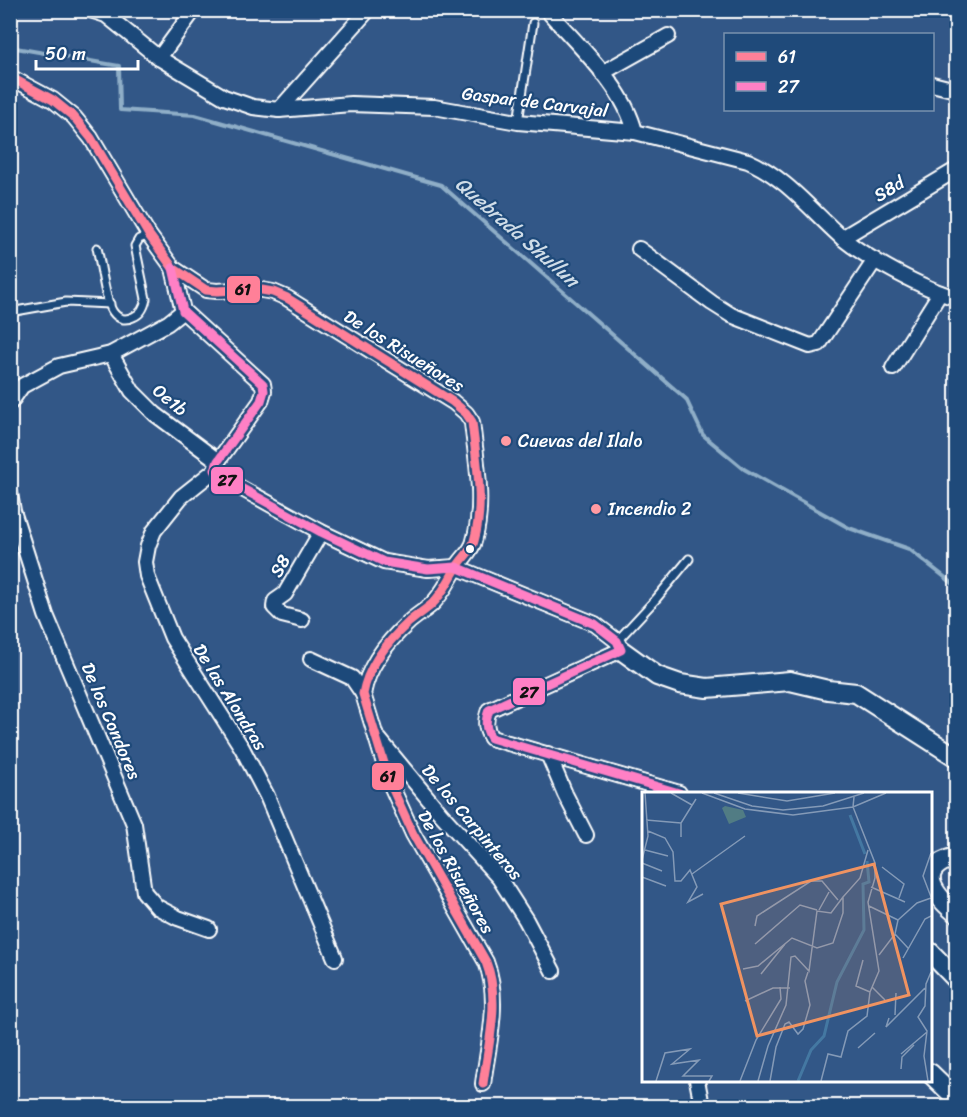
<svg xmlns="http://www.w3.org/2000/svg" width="967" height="1117" font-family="Sriracha,sans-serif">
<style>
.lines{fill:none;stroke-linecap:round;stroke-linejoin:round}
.stream{stroke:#8faec7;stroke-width:4}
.service-casing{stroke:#fff;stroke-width:11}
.minor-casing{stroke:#fff;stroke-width:18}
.tertiary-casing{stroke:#fff;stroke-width:22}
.service{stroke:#1f4a7a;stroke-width:7}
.minor{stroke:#1f4a7a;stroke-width:14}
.tertiary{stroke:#1f4a7a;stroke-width:18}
.bus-1-casing{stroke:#1f4a7a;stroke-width:14}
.bus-2-casing{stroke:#1f4a7a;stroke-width:14}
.bus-1{stroke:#ff8098;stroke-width:9}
.bus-2{stroke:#ff80c5;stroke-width:9}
.poi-dot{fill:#ff9aa2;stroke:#1f4a7a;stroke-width:2}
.bus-dot{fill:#fff;stroke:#1f4a7a;stroke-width:2}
.labels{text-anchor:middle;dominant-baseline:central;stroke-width:4.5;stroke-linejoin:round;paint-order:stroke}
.street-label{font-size:18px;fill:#fff;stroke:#1f4a7a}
.poi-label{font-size:18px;fill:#fff;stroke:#1f4a7a;text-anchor:start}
.water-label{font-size:20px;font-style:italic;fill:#d0dde8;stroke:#1f4a7a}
.inset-river{fill:none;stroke:#4478a2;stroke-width:3}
.inset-road{fill:none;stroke:#849ab7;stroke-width:1.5}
.view{fill:#f09361;fill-opacity:0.15;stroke:#f09361;stroke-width:3}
.inset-edge{fill:none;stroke:#fff;stroke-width:3}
.line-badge{stroke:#1f4a7a;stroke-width:2}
.pale-badge-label{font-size:16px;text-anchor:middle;font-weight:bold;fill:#111}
</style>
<rect width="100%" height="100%" fill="#325787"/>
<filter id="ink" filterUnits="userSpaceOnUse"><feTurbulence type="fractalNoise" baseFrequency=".0167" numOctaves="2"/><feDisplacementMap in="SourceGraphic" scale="12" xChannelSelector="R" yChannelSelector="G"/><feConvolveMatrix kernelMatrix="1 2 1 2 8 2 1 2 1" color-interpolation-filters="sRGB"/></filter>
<g filter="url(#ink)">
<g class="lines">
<path class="stream" d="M10 47 119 66 120 110 195 115 441 185 686 399 703 435 744 469 849 528 909 549 956 586"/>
<defs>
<g id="service">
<path d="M518 122 533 23"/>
<path d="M97 248C101 263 105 301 113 312 118 319 125 321 133 317 141 314 144 308 146 299L135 246 139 239 149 235"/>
<path d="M10 312 66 302 110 304"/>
<path d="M617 641 656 599 689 559"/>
</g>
<g id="minor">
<path d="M90 10 106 15 159 58 224 97 253 107 279 110 351 104 434 107 518 122 635 132 748 161C785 177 810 209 840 236 865 258 924 289 956 298"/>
<path d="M547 10C578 46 624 86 635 132"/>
<path d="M159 58 194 10"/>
<path d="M602 73 668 36"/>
<path d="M10 77 53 100 74 117 91 138 149 235 173 268 206 290 217 291 256 289 273 292 287 298 453 402 466 413 472 422C476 460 485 503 474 541 472 551 462 558 457 567 448 581 443 594 431 605 424 611 416 616 409 622 388 641 368 665 363 694L390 783 413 834 486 962C501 1000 488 1045 483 1084"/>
<path d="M932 84 956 90"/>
<path d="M279 110 368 10"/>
<path d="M842 238 954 171"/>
<path d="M639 249 712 303 731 315 810 346 819 344 875 260"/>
<path d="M173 268 183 311 263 384 264 391 261 401 218 461 215 470 219 476 321 532 384 562 428 569 456 567 595 624 617 641 621 650 489 710C485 721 485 728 491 738L679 793"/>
<path d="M111 354 132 391 155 414 218 461"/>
<path d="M893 368 940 293"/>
<path d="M10 403 22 386 59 366 111 354 168 323 183 311"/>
<path d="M215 470 181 497 154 531 148 546 145 562 147 576 172 638 242 748 267 796 335 958"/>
<path d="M10 493 13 511 46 615 134 824 144 892 157 907 178 918 209 929"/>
<path d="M302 620 282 615 274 607 275 601 285 594 321 532"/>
<path d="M311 659 352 678 363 694"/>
<path d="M379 739 441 814 499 878 526 920 553 971"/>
<path d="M548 754 565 794 586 835"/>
<path d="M697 1080 702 1106"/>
</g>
<g id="tertiary">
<path d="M621 650 657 676 680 684 707 688 790 681 828 690 856 693 956 757"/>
<path d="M956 857C913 868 933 894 956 913"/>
<path d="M930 952 956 979"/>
<path d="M930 1073 956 1098"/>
</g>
</defs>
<use href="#service" class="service-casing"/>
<use href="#minor" class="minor-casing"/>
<use href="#tertiary" class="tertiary-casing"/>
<use href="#service" class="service"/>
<use href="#minor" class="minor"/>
<use href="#tertiary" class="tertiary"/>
<defs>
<path id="bus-1" d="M10 77 53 100 74 117 91 138 149 235 173 268 206 290 217 291 256 289 273 292 287 298 453 402 466 413 472 422C476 460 485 503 474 541 472 551 462 558 457 567 448 581 443 594 431 605 424 611 416 616 409 622 388 641 368 665 363 694L390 783 413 834 486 962C501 1000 488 1045 483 1084"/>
<path id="bus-2" d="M173 268 183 311 263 384 264 391 261 401 218 461 215 470 219 476 321 532 384 562 428 569 456 567 595 624 617 641 621 650 489 710C485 721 485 728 491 738L679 793"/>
</defs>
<use href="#bus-1" class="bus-1-casing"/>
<use href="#bus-2" class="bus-2-casing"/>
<use href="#bus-1" class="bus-1"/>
<use href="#bus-2" class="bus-2"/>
</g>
</g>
<g class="poi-dot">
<circle cx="506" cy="441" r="6"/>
<circle cx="596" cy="509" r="6"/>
</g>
<circle class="bus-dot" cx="470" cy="549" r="5"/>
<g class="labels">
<g class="street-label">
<text transform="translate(535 102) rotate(7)">Gaspar de Carvajal</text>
<text transform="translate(889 189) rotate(-31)">S8d</text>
<text transform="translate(404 351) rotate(32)">De los Risueñores</text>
<text transform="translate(170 400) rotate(40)">Oe1b</text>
<text transform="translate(280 566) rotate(-60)">S8</text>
<text transform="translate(230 697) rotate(58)">De las Alondras</text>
<text transform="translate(111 721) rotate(67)">De los Condores</text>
<text transform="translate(472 822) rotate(50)">De los Carpinteros</text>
<text transform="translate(456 872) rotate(61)">De los Risueñores</text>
</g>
<g class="poi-label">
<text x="518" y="441">Cuevas del Ilalo</text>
<text x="608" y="509">Incendio 2</text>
</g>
<g class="water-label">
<text transform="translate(517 232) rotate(41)">Quebrada Shullun</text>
</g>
</g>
<g transform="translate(642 792)">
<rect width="290" height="290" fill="#325787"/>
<path d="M83 14 101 18 104 25 87 32 80 16Z" fill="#517c84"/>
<path class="inset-river" d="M208 23 223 62M156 289 169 258 182 244 195 190 222 138 221 92 227 90 225 69"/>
<path class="inset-road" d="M29 1 50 13M60 1 103 17 151 23 211 15 244 1M72 1 110 14 141 18 181 14 222 1M96 1 145 9 193 1M4 28 39 31M6 39 23 46 31 60 33 89H39L48 78 55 95 46 110 61 102M39 45V31L54 7M3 58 26 64M289 61 281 84 289 105M0 68 6 44 3 1M0 71 20 79M240 75 262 92 257 106M50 82 103 44M0 85 24 94M229 95 263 110M227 114 256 128M177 118 187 100M256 128 275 111 289 106M113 134 115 124 169 89H180L196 108M253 142 266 156M113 152 158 113 175 118M237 163 253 142 256 128M261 166 283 127 289 124M221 168 214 194 228 200M101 177 116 174 150 146 175 156 191 151 201 121V105L218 86 226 58M119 182 143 152M230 195 243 208M103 209 131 196H148M253 223 254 201M247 226 244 235 283 196M216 256 233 241M259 262 285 240M259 277 260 265 272 253M14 289 23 261 48 257 30 272 57 268 41 284H70L67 289M98 289 114 248 139 207 138 195M116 289 126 254 144 213 149 165 153 164 167 179 175 119 189 121 201 105M128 289 134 255 143 232 147 230 156 242 161 237 168 213 163 189 166 180M179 289 186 262 199 265 206 239 225 224 228 200 237 179 226 110 233 86V71L211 15 212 5M286 289 282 264 285 239 276 225 283 214 284 192 289 180"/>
<path class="view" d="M232 72 267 203 115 244 79 112Z"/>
<rect width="290" height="290" class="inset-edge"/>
</g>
<g class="line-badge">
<rect x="226" y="275" width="35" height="29" rx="6" fill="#ff8098"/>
<rect x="210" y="466" width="34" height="29" rx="6" fill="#ff80c5"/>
<rect x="512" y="677" width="34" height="29" rx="6" fill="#ff80c5"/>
<rect x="371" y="762" width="34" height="29" rx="6" fill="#ff8098"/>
</g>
<g class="pale-badge-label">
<text x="243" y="295">61</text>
<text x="227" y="486">27</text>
<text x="529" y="698">27</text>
<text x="388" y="782">61</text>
</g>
<rect width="967" height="1117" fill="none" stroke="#1f4a7a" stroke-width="36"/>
<rect x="18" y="18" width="931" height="1081" fill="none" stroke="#fff" stroke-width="2" filter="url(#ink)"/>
<rect x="724" y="33" width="210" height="78" fill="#1f4a7a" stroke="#7992af" stroke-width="1.5"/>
<rect x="736" y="52" width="30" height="9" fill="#ff8098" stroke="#7992af" stroke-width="1.5"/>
<text x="778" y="63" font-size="18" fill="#ffffff">61</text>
<rect x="736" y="82" width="30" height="9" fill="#ff80c5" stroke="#7992af" stroke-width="1.5"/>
<text x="778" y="93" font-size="18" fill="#ffffff">27</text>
<path d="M36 60v9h102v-9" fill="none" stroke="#ffffff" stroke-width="3"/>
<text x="45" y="60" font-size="18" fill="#ffffff" stroke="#1f4a7a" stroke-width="4.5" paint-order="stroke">50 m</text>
</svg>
